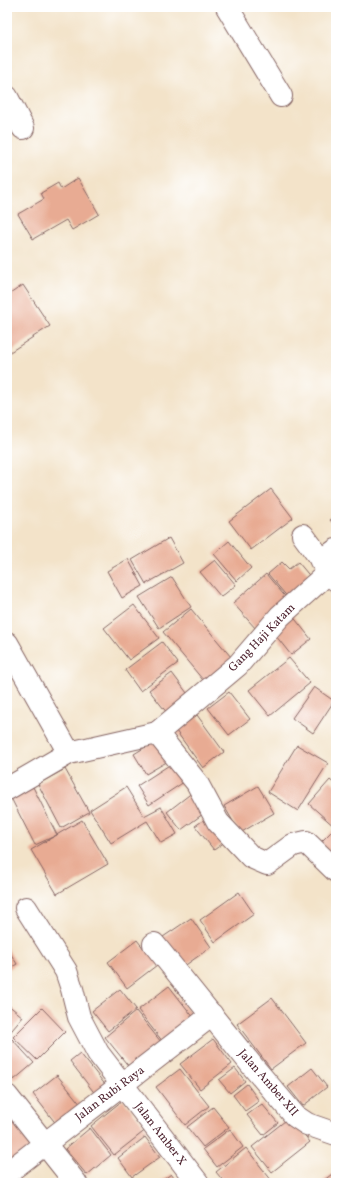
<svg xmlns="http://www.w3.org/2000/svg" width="343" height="1190" font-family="Vollkorn,serif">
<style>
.building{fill:#e8ab93}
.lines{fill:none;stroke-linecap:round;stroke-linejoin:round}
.street-casing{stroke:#856462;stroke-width:24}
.street{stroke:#fff;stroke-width:22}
.labels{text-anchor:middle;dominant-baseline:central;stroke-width:3.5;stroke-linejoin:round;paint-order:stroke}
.street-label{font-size:12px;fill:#4a1f2b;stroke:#fff}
</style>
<rect width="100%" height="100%" fill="#fff"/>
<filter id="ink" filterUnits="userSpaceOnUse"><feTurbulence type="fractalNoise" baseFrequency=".025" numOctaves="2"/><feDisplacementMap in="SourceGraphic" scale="8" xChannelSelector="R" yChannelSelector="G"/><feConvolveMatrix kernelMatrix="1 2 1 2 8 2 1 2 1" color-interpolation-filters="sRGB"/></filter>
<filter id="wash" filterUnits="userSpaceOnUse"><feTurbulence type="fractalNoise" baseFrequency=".012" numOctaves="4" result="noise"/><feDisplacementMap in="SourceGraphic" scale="16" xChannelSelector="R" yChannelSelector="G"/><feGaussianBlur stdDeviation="0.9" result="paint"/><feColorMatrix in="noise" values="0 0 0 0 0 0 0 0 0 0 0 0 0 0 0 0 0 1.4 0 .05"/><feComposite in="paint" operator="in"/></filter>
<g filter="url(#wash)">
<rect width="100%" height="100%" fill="#f3e3c9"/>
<g id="blocks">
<g class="building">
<path d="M78 178 99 214 72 230 66 220 33 239 18 214 44 199 41 193 58 183 61 189Z"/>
<path d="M23 285 50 326 7 354V296Z"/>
<path d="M271 489 293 518 251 550 229 521Z"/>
<path d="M336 515V527L330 520Z"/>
<path d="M169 538 183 563 146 584 132 560Z"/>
<path d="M229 541 251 568 237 581 214 554Z"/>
<path d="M128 559 143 586 122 598 107 571Z"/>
<path d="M215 560 236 585 221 597 200 572Z"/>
<path d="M282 562 289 569 298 562 313 580 290 600 268 574Z"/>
<path d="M266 574 289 601 256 629 233 603Z"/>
<path d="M172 577 191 607 159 628 139 597Z"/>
<path d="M134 605 159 638 129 660 104 628Z"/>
<path d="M191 609 236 663 208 686 163 632Z"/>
<path d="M292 615 311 639 291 655 272 631Z"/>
<path d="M162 642 178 663 140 691 125 670Z"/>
<path d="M289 658 310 683 270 716 249 690Z"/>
<path d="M172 673 193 701 171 718 149 690Z"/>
<path d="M314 687 334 701 313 733 292 718Z"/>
<path d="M229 692 250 719 229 735 208 708Z"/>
<path d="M197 715 224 752 203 768 176 731Z"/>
<path d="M157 740 170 760 146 774 134 754Z"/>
<path d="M297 745 328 763 298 811 268 792Z"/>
<path d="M174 762 187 780 149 805 137 786Z"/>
<path d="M65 769 89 812 61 828 38 784Z"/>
<path d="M330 780 336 785V828L309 804Z"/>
<path d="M258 786 274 813 240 833 224 806Z"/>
<path d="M33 787 57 835 35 845 11 798Z"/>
<path d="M126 787 144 816 161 807 177 834 161 843 147 821 111 843 90 810Z"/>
<path d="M193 792 207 811 181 830 167 812Z"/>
<path d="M208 817 226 841 214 850 195 826Z"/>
<path d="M82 820 108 864 57 894 31 850Z"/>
<path d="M335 828 336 829V860L320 843Z"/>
<path d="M239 892 254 914 215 942 200 920Z"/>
<path d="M191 918 211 947 183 967 163 937Z"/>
<path d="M137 940 144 949 149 945 161 962 127 988 108 962Z"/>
<path d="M7 948 17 964 7 970Z"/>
<path d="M169 986 194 1018 163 1042 138 1010Z"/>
<path d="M120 989 136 1009 108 1031 92 1011Z"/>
<path d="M272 998 306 1043 271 1069 237 1024Z"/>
<path d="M7 1004 23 1017 7 1036Z"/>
<path d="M42 1008 65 1032 37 1060 13 1037Z"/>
<path d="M136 1011 161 1042 130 1068 105 1037Z"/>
<path d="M12 1039 34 1063 14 1080 7 1072V1044Z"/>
<path d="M213 1039 232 1064 200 1089 180 1064Z"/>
<path d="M80 1053 107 1087 96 1095 70 1061Z"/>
<path d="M235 1068 245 1081 230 1093 219 1080Z"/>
<path d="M312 1068 327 1087 303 1106 288 1087Z"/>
<path d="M180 1069 209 1106 185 1125 156 1087Z"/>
<path d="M57 1075 81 1105 57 1125 33 1094Z"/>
<path d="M247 1084 259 1101 245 1111 233 1095Z"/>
<path d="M123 1100 147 1129 114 1155 91 1126Z"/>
<path d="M7 1103 38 1141 7 1166Z"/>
<path d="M262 1104 278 1123 263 1135 247 1115Z"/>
<path d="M213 1107 229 1127 203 1147 187 1127Z"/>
<path d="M290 1117 310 1142 272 1172 252 1147Z"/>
<path d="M90 1128 111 1155 87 1175 65 1149Z"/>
<path d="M230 1129 243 1147 217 1167 203 1149Z"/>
<path d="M145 1137 160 1157 132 1177 118 1158Z"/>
<path d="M246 1148 272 1181 270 1183H225L216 1172Z"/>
<path d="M336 1171V1183H325L323 1181Z"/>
<path d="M171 1174 178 1183H159Z"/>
</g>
</g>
</g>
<g filter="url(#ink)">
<use href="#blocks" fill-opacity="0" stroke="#856462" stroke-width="1"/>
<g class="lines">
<defs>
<g id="street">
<path d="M227 7 281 96"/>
<path d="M7 97 23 128"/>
<path d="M303 535 336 580"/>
<path d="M321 561 336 550"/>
<path d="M7 643 69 753"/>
<path d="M157 733 238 665 280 616 329 572"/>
<path d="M7 789 69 753 157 733 197 783 218 822 251 857 267 864 293 845 306 842 336 871"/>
<path d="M26 908 66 971 72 989 79 1017 98 1053 198 1183"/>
<path d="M154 944 254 1068 295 1116 307 1124 336 1134"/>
<path d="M7 1096 76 1183"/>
<path d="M7 1173 212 1015"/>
</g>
</defs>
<use href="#street" class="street-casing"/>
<use href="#street" class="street"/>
</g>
</g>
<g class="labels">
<g class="street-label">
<text transform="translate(262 638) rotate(-46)">Gang Haji Katam</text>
<text transform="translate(268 1083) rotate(49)">Jalan Amber XII</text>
<text transform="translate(110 1094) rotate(-37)">Jalan Rubi Raya</text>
<text transform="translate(160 1134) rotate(52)">Jalan Amber X</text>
</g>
</g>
<rect width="343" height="1190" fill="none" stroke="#fff" stroke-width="24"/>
</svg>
